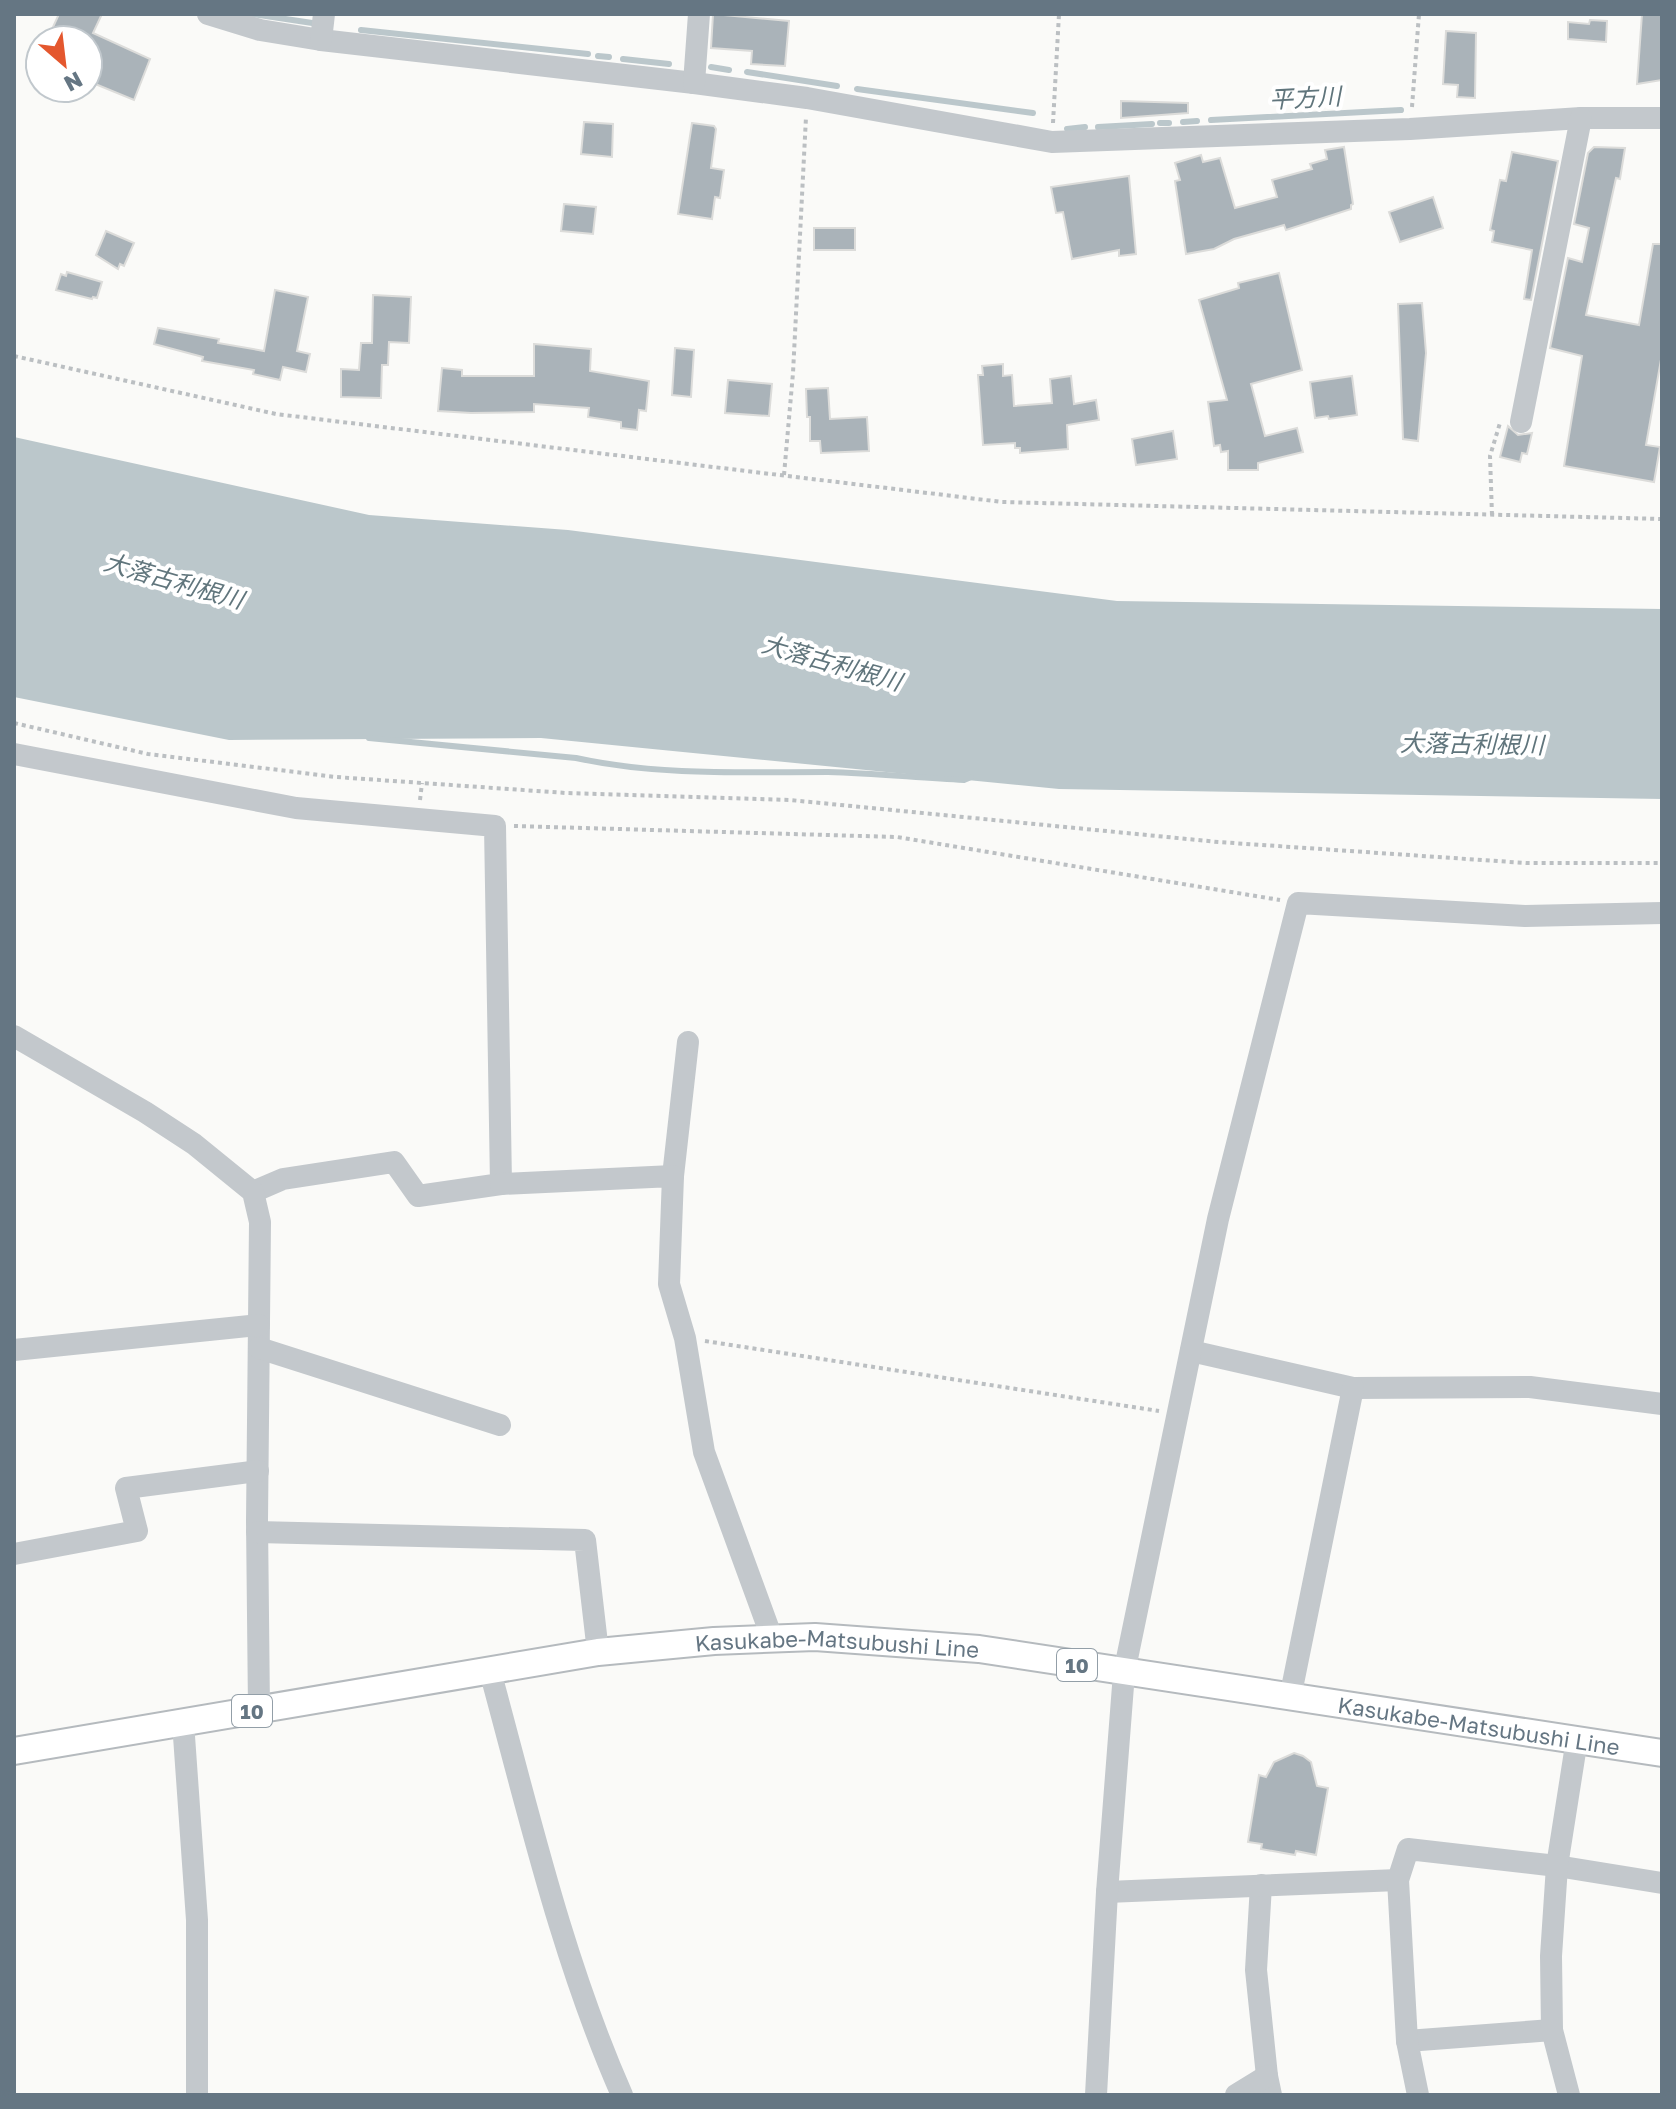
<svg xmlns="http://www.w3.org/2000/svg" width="1676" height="2109" font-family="'Golos Text','Noto Sans JP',sans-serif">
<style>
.water{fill:#bbc7cb}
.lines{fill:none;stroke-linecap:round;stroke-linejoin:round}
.stream{stroke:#bbc7cb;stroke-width:6}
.building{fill:#aab3b9;stroke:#dcdcda;stroke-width:2}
.major-casing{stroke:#b5babe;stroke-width:30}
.path{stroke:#bbbfc2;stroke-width:4;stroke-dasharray:4 4;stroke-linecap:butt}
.minor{stroke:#c3c8cc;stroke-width:22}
.major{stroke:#fff;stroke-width:26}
.labels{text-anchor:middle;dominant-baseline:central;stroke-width:8;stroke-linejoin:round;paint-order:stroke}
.shield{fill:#fff;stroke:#939fa8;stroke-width:2}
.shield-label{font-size:20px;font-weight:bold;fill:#657683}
.street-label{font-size:22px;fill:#657683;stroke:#fff}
.water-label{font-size:24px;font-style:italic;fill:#60757c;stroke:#fff}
</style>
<rect width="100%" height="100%" fill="#fafaf8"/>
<path class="water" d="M14 437 369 515 568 530 1117 601 1662 609V799L1059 789 541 738 229 740 14 697Z"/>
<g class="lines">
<g class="stream">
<path d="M252 14 319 24"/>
<path d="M361 30 588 54"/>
<path d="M598 56 609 57"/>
<path d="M623 59 669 64"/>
<path d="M711 67 729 70"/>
<path d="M747 72 837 86"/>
<path d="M857 89 1033 113"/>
<path d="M1211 120 1401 110"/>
<path d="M1183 122 1197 121"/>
<path d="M1160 123H1169"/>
<path d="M1098 127 1152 124"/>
<path d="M1067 129 1085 127"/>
<path d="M369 738 576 758C658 776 744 772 828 772 874 773 919 778 964 780L971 777"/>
</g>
</g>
<g class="building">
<path d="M59 14H102L93 33 150 59 134 100 88 81V40H47Z"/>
<path d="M713 14 789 21 785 66 751 64 752 51 711 48Z"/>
<path d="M1642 14H1662V80L1637 84Z"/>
<path d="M1590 20 1607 21 1606 42 1568 39V22L1589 24Z"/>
<path d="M1446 31 1476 33 1475 98 1457 97 1458 85 1443 84Z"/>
<path d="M1121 101 1188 103V113L1121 118Z"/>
<path d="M584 122 613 124 612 157 581 154Z"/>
<path d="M692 123 714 126 716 129 711 168 724 170 720 198 715 197 712 219 678 214Z"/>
<path d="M1344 147 1353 204 1351 205V209L1286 230 1284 225 1234 239 1214 249 1186 254 1175 181 1180 180 1175 163 1201 155 1203 162 1220 158 1235 208 1277 197 1272 180 1312 169 1310 164 1327 159 1325 150Z"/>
<path d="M1594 147 1625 148 1620 179 1616 178 1586 315 1639 325 1653 244H1662V354L1646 445 1660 447 1654 482 1564 466 1582 356 1550 348 1568 258 1582 262 1589 228 1574 224 1588 153Z"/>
<path d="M1512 152 1558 161 1531 300 1524 299 1532 250 1492 242 1494 231 1490 230 1500 180 1506 181Z"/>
<path d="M1129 176 1136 254 1119 256V250L1072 259 1063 212 1056 213 1051 187Z"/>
<path d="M1433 197 1443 228 1400 242 1389 212Z"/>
<path d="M564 204 596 207 593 234 561 231Z"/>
<rect x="814" y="228" width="41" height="22"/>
<path d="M106 231 134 243 124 266 120 264 118 269 96 255Z"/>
<path d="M67 272 102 282 97 298 93 297 92 299 56 290 61 274 66 276Z"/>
<path d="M1279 273 1302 370 1251 384 1265 436 1297 428 1303 452 1258 463V470H1228V451L1221 452 1220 445 1214 446 1208 402 1227 400 1199 300 1239 288 1238 283Z"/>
<path d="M275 290 308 297 297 351 310 354 306 372 283 367 280 380 253 374 254 370 202 361 203 357 154 344 158 328 219 339 218 343 264 351Z"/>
<path d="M373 295 411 297 409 343 389 342 388 365H382L381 398 341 397V369L359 370 361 343H372Z"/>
<path d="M1422 303 1426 353 1418 441 1403 439 1398 304Z"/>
<path d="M534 344 591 349 590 371 649 381 646 411 639 410 637 430 621 428V422L588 417 589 408 534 404V412L471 413 438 411 442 368 462 370V376H534Z"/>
<path d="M675 348 694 350 691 397 672 395Z"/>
<path d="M1003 364V376L1012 375 1014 406 1052 403 1050 379 1071 376 1074 404 1096 400 1099 420 1067 425 1068 449 1020 453V448H1015V443L983 445 978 375H983L982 366Z"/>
<path d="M1352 376 1357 415 1329 419 1328 416 1315 418 1310 382Z"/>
<path d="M728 380 772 384 769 416 725 413Z"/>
<path d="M828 388 830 419 867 417 869 451 821 453 820 441H810V417H807L806 389Z"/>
<path d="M1508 426 1518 435 1532 433 1527 454 1522 453 1520 462 1500 457Z"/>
<path d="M1173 431 1177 459 1136 465 1132 439Z"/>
<path d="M1294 1753 1303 1756 1311 1762 1317 1786 1328 1788 1316 1855 1296 1851 1295 1855 1261 1849 1262 1844 1248 1842 1259 1775 1266 1777 1274 1762Z"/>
</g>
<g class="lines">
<defs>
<g id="major">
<path id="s1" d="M14 1751 598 1652 714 1641 815 1637 979 1649 1662 1753"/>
</g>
</defs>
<use href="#major" class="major-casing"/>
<g class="path">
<path d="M1412 107 1419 14"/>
<path d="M1053 123 1059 14"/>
<path d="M14 356 276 414 1002 502 1662 519"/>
<path d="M784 475 793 373 806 117"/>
<path d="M1492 515 1490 456 1500 423"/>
<path d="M14 723 148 754 336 777 566 793 790 800 1218 842 1526 863H1662"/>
<path d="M420 800 422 783"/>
<path d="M514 826 897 837 1280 900"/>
<path d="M705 1341 1159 1411"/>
</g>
<g class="minor">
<path d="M208 14 260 30 321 40 694 83 807 98 1052 142 1410 129 1581 118H1662"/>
<path d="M321 40 324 14"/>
<path d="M694 83 699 14"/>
<path d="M1521 422 1581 118"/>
<path d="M14 754 296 808 495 826 501 1184 418 1196 394 1162 283 1179 253 1192"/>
<path d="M14 1036 145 1112 194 1144 253 1192 260 1222 257 1521 259 1710"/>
<path d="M673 1176 688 1042"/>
<path d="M501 1184 673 1176 669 1284 685 1338 704 1452 772 1638"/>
<path d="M259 1348 500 1425"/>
<path d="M14 1350 259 1325"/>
<path d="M1191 1351 1353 1388 1530 1387 1662 1404"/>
<path d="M257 1532 585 1540 598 1652"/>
<path d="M14 1554 137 1531 126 1488 258 1471"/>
<path d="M490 1671C529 1814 562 1959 622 2095"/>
<path d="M1290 1698 1353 1388"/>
<path d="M183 1722 197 1920V2095"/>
<path d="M1261 1885 1256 1970 1267 2076 1271 2095"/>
<path d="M1107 1892 1398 1880"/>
<path d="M1407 2041 1552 2030"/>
<path d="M1096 2095 1107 1892 1124 1673 1218 1219 1298 903 1525 916 1662 913"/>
<path d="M1236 2095 1267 2076"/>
<path d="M1418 2095 1407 2041 1398 1880 1408 1849 1557 1866 1662 1883"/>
<path d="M1569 2095 1552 2030 1551 1956 1557 1866 1577 1739"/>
</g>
<use href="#major" class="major"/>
</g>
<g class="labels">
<g class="shield">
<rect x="1057" y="1649" width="40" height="32" rx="6"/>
<rect x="232" y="1695" width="40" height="32" rx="6"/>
</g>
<g class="shield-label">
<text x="1077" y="1665">10</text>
<text x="252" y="1711">10</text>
</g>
<g class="street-label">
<text stroke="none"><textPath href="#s1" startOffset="832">Kasukabe-Matsubushi Line</textPath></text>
<text stroke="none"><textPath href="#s1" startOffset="1480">Kasukabe-Matsubushi Line</textPath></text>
</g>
<g class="water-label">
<text transform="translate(1305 97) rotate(-3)">平方川</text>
<text transform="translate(174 580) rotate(16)">大落古利根川</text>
<text transform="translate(832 662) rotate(16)">大落古利根川</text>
<text transform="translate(1472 743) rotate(1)">大落古利根川</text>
</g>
</g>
<rect width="1676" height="2109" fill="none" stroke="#657683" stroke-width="32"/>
<g transform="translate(64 64) rotate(152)"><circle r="38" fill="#ffffff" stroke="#c1c8cd" stroke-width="2"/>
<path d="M0-6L14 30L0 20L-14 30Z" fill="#e4572e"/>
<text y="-12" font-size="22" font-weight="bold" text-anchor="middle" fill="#657683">N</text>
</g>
</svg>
